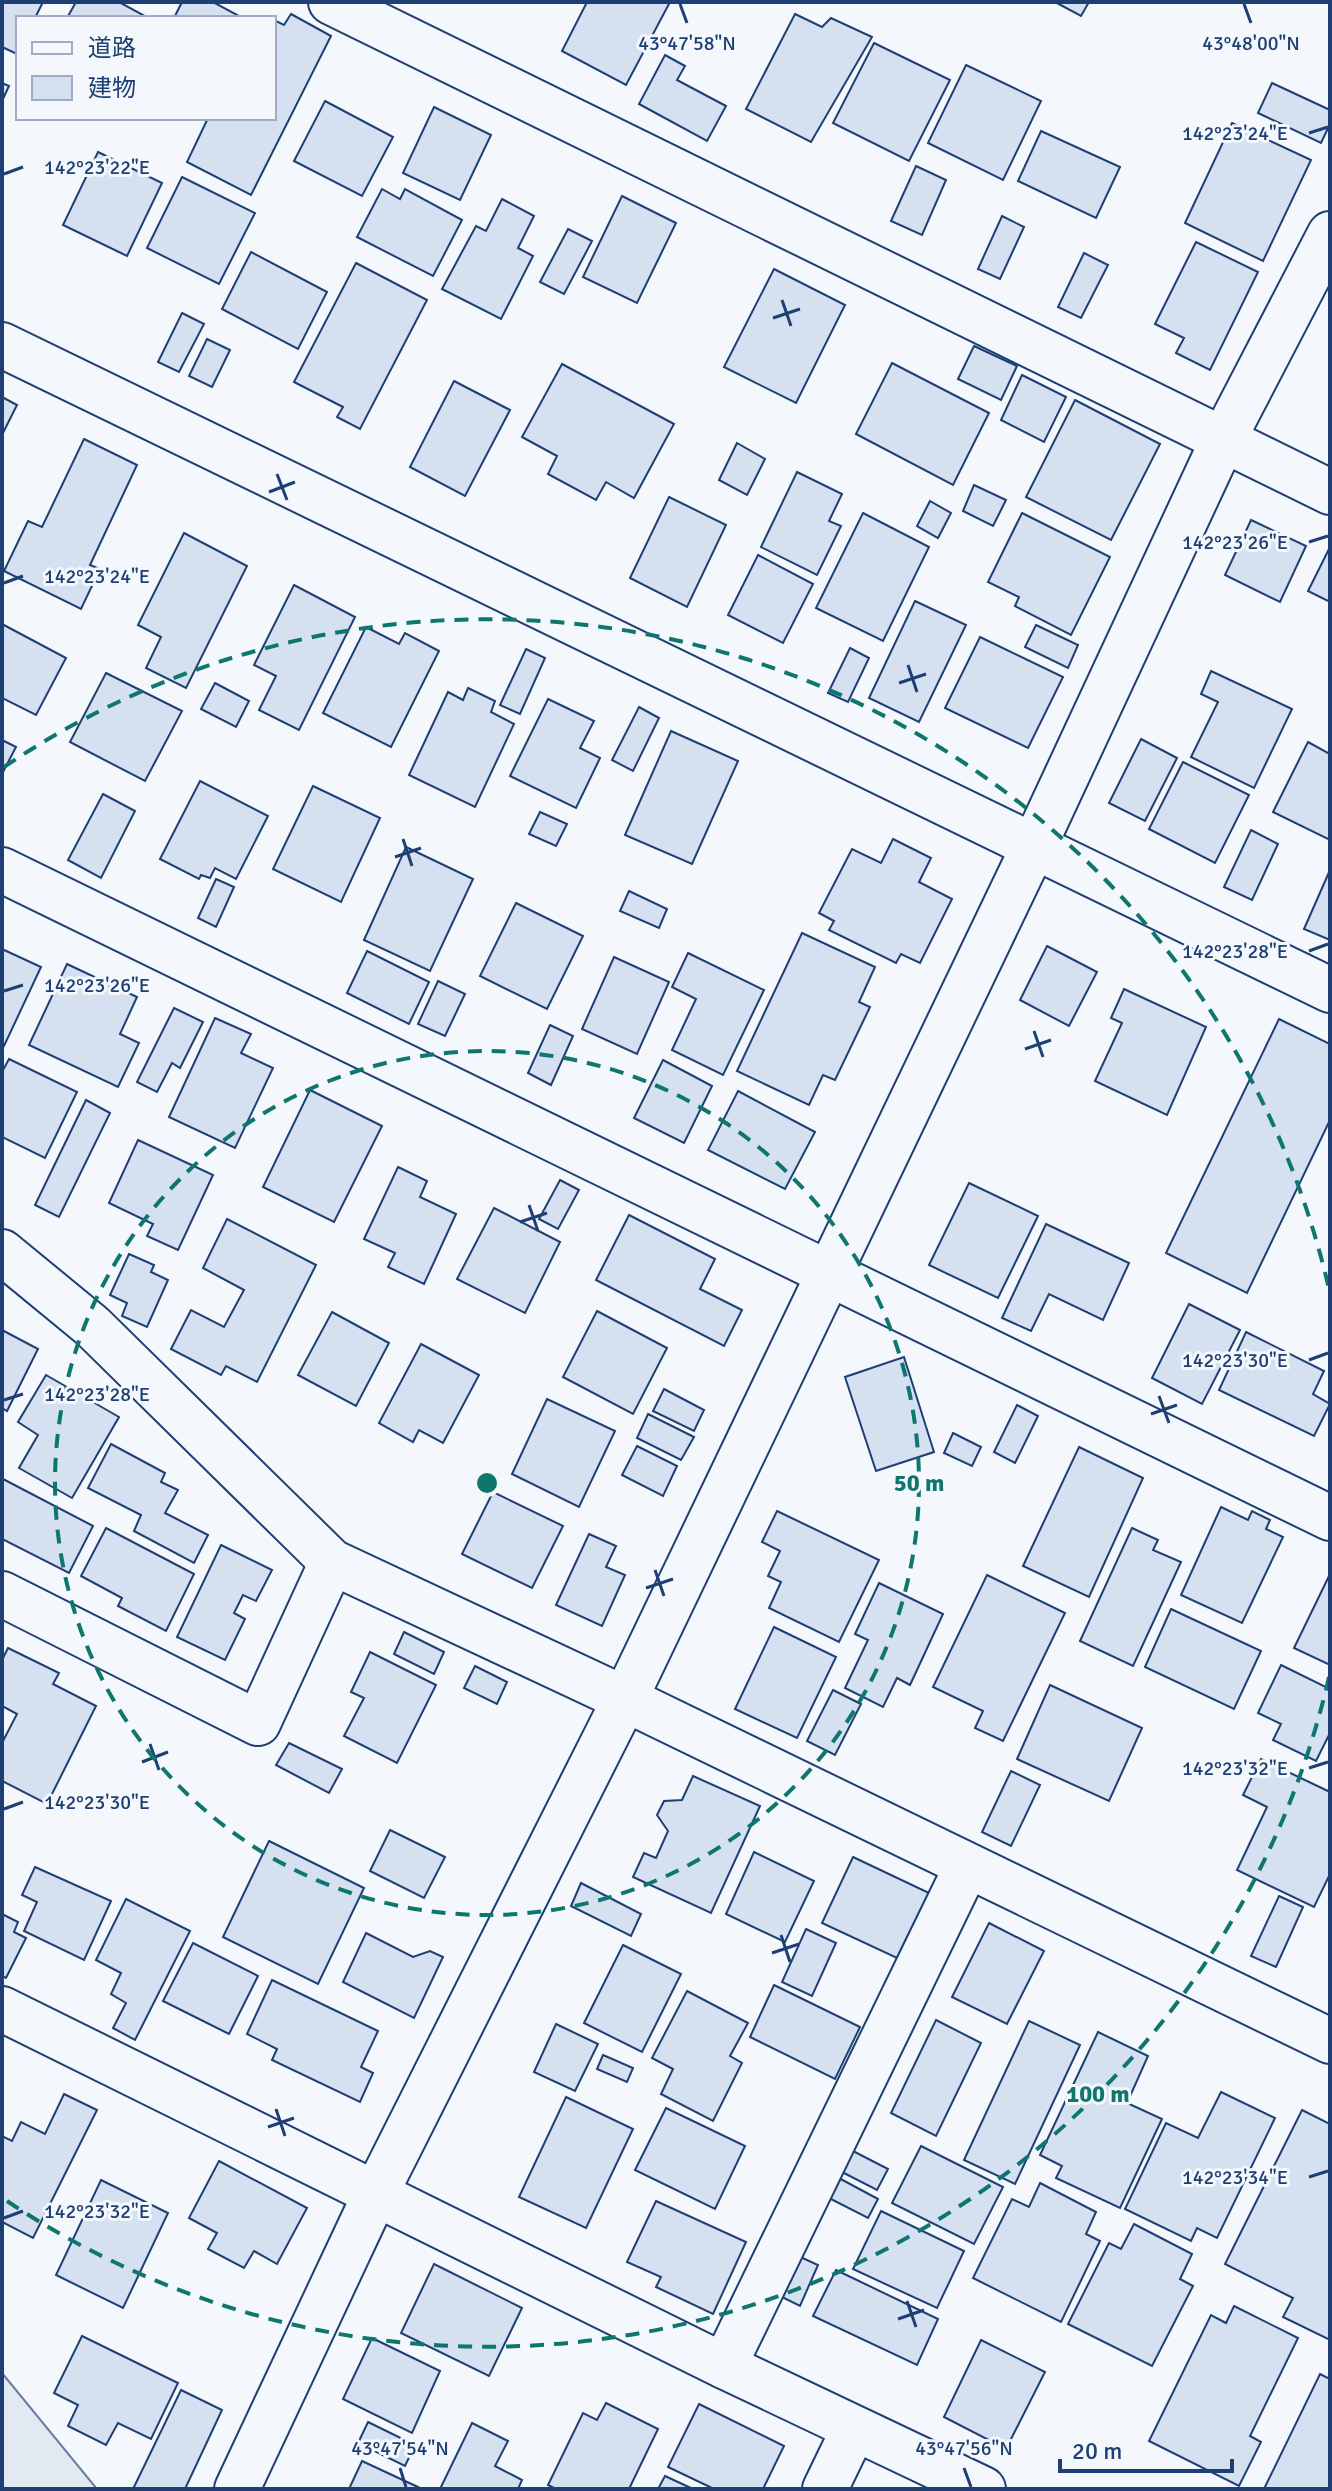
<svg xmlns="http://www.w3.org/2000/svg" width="1332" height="2491" font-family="Signika,'Noto Sans JP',sans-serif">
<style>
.green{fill:#e3e9f0;stroke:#687fa3;stroke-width:2}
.building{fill:#d5e0f0;stroke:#1d3f73;stroke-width:2}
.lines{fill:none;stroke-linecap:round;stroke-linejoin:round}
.minor-casing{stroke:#1d3f73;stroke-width:48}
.minor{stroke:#f4f7fb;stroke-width:44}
.ticks{fill:none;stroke:#1d3f73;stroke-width:3}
.ring{fill:none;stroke:#0f766e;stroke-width:4;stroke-dasharray:14 10}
.ticks-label{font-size:20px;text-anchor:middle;fill:#1d3f73;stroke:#f4f7fb;stroke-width:6;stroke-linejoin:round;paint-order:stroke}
.centre{fill:#0f766e;stroke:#f4f7fb;stroke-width:4}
.ring-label{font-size:24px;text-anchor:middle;font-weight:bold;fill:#0f766e;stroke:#f4f7fb;stroke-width:6;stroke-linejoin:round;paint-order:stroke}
</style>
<rect width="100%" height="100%" fill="#f4f7fb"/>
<path class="green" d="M2 2373 97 2489H2Z"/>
<g class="building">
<path d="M2 2H43L35 18H18L17 54 2 47Z"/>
<path d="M76 2H119L145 16 67 18Z"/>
<path d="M182 2H213L241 17 174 18Z"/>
<path d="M587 2H670L626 85 562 51Z"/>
<path d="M1055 2H1089L1081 16Z"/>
<path d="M291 14 331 36 251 195 187 162 208 118H274V20L284 25Z"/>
<path d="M795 14 822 27 831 18 872 37 811 142 746 109Z"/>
<path d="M874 43 950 80 909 161 833 123Z"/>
<path d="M665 55 685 66 677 80 726 106 707 141 639 104Z"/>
<path d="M966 65 1041 101 1003 180 928 143Z"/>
<path d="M2 83 9 86 2 101Z"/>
<path d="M1272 83 1330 110V124L1321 143 1258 113Z"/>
<path d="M325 101 393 137 362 196 294 161Z"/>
<path d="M434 107 491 135 460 200 403 173Z"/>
<path d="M1232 123 1311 160 1263 261 1185 223Z"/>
<path d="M1041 131 1120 167 1096 218 1018 181Z"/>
<path d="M98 152 162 183 127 256 63 225Z"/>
<path d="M916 166 946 180 922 235 891 221Z"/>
<path d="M182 177 255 213 219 284 147 248Z"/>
<path d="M382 189 400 199 405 189 462 220 433 276 357 237Z"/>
<path d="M622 196 676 223 637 303 583 277Z"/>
<path d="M502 199 534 216 518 248 533 256 501 319 442 289 476 226 486 231Z"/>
<path d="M1002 216 1024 227 1000 279 978 269Z"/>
<path d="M568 229 592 241 564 294 540 282Z"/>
<path d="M1196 242 1258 272 1210 370 1176 353 1184 338 1155 324Z"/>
<path d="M251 252 327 292 298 349 222 309Z"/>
<path d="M1084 253 1108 265 1081 318 1058 307Z"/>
<path d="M356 263 427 300 360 429 337 417 343 407 294 382Z"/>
<path d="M774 269 845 305 796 403 724 367Z"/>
<path d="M182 313 204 324 179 372 158 362Z"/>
<path d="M207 339 230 350 212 387 189 376Z"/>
<path d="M974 346 1017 366 1001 400 958 379Z"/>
<path d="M892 363 989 413 953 485 856 434Z"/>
<path d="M562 364 674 424 634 498 606 482 596 500 548 474 557 456 522 437Z"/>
<path d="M1022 375 1066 397 1044 442 1001 420Z"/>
<path d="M454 381 510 410 465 496 410 467Z"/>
<path d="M2 397 17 405 2 435Z"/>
<path d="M1075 400 1160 444 1111 540 1026 497Z"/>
<path d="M84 439 137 465 90 565 100 569 81 609 4 571 28 521 42 527Z"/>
<path d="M737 443 765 459 747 495 719 480Z"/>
<path d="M797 472 842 494 829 521 841 526 817 575 761 547Z"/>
<path d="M974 485 1006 500 993 526 963 511Z"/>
<path d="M669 497 726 525 687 607 630 578Z"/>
<path d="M930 501 951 513 938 538 917 526Z"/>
<path d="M863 513 929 547 883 641 816 608Z"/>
<path d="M1022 513 1110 557 1071 635 1015 606 1019 597 988 582Z"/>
<path d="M1251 520 1306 546 1280 602 1225 575Z"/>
<path d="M184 533 247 566 186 688 146 668 161 637 138 625Z"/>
<path d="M1330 547V602L1308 591Z"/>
<path d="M758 555 813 584 783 643 728 615Z"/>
<path d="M294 585 355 617 299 730 259 710 276 676 254 665Z"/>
<path d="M915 601 966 625 919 722 869 698Z"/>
<path d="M2 624 66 658 36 715 2 698Z"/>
<path d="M1036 625 1078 645 1068 668 1025 647Z"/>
<path d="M366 627 399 644 405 633 439 651 391 747 323 713Z"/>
<path d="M980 637 1063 677 1028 748 945 708Z"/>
<path d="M850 648 869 658 848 702 828 693Z"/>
<path d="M526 649 545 658 520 714 500 705Z"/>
<path d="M1211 671 1292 709 1254 788 1191 757 1218 702 1201 694Z"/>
<path d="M106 673 182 711 145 781 70 742Z"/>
<path d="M215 683 249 701 236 727 201 709Z"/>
<path d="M468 688 495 701 491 712 514 724 475 807 409 775 448 692 463 700Z"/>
<path d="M548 699 594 721 580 748 600 758 576 808 510 776Z"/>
<path d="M639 707 659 718 633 771 612 760Z"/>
<path d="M671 731 738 761 692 864 625 835Z"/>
<path d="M1141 739 1177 758 1145 821 1109 803Z"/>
<path d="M2 740 16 747 2 774Z"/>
<path d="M1308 742 1330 754V840L1273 812Z"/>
<path d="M1183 762 1249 795 1215 863 1149 829Z"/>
<path d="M200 781 268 816 236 879 215 868 210 878 201 875 199 879 160 859Z"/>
<path d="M313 786 380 818 341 902 273 869Z"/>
<path d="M103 794 135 811 101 878 68 860Z"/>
<path d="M540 812 567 824 556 846 529 834Z"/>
<path d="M1251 830 1278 844 1252 900 1224 887Z"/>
<path d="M893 839 931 858 919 882 952 899 920 963 901 954 896 963 829 930 834 921 819 913 852 849 881 863Z"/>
<path d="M406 847 473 879 430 971 364 940Z"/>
<path d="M1330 870V940L1304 929Z"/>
<path d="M216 879 234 887 216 927 198 918Z"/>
<path d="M629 891 667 909 659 928 620 911Z"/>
<path d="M516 903 583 936 547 1009 480 976Z"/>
<path d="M802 933 875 967 859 1002 870 1007 835 1080 823 1075 809 1105 737 1071Z"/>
<path d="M1047 946 1097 972 1069 1026 1020 1000Z"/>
<path d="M2 949 41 967 4 1046 2 1045Z"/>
<path d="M367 951 429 982 409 1024 347 993Z"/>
<path d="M688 953 764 990 723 1075 672 1050 696 999 672 987Z"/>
<path d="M614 957 669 982 637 1054 582 1029Z"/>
<path d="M67 964 137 997 120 1034 139 1043 118 1087 29 1045Z"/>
<path d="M438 981 465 994 445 1036 418 1024Z"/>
<path d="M1124 989 1206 1027 1167 1115 1095 1081 1122 1023 1111 1018Z"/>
<path d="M174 1008 203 1022 180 1068 172 1063 157 1092 137 1082Z"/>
<path d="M215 1018 251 1034 241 1053 273 1068 235 1148 169 1117Z"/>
<path d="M1279 1019 1330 1044V1120L1247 1293 1166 1253Z"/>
<path d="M550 1025 573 1036 551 1085 528 1073Z"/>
<path d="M9 1059 77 1092 45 1158 2 1137V1072Z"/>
<path d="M663 1060 712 1086 684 1143 634 1118Z"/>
<path d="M310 1090 382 1126 334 1222 263 1187Z"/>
<path d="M738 1091 815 1132 785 1189 708 1150Z"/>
<path d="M86 1100 110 1113 59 1217 35 1205Z"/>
<path d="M138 1140 213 1175 178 1250 147 1236 153 1224 109 1203Z"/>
<path d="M398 1167 427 1181 420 1197 456 1214 424 1284 388 1267 395 1253 364 1239Z"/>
<path d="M560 1180 579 1190 558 1229 539 1219Z"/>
<path d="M969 1183 1038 1216 998 1298 929 1265Z"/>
<path d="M494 1208 560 1242 525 1313 457 1279Z"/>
<path d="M629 1215 715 1259 700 1289 742 1310 724 1346 596 1280Z"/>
<path d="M227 1219 316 1265 257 1382 226 1366 221 1375 171 1349 191 1310 224 1327 244 1290 203 1268Z"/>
<path d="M1046 1224 1129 1263 1103 1320 1049 1294 1031 1331 1002 1318Z"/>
<path d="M129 1254 154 1265 151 1272 168 1280 147 1327 122 1316 127 1303 110 1295Z"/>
<path d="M1189 1304 1240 1330 1202 1404 1152 1378Z"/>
<path d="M597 1311 667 1348 633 1414 563 1377Z"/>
<path d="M332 1312 389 1343 356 1406 298 1375Z"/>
<path d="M2 1330 38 1349 7 1411 2 1408Z"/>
<path d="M1246 1332 1324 1371 1313 1394 1330 1404 1314 1436 1219 1390Z"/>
<path d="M421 1344 479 1375 443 1443 419 1430 413 1442 379 1423Z"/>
<path d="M904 1357 934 1452 876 1471 845 1377Z"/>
<path d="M46 1375 119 1417 72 1498 19 1468 38 1435 18 1422Z"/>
<path d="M664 1389 704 1410 694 1431 653 1411Z"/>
<path d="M547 1399 615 1431 579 1507 512 1474Z"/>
<path d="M1017 1405 1038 1416 1015 1463 994 1452Z"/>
<path d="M648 1414 694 1437 681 1460 637 1438Z"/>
<path d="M953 1433 981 1447 972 1466 944 1453Z"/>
<path d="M111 1444 165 1473 161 1482 178 1490 165 1513 208 1535 194 1563 134 1531 141 1515 88 1488Z"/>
<path d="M637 1446 677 1466 663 1496 622 1475Z"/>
<path d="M1079 1447 1143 1478 1089 1597 1023 1566Z"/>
<path d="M3 1479 93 1526 69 1573 2 1539Z"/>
<path d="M493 1492 563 1526 532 1588 462 1554Z"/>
<path d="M1221 1507 1248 1520 1252 1511 1270 1520 1266 1529 1283 1537 1242 1623 1181 1595Z"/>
<path d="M777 1511 879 1560 839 1642 769 1608 781 1582 768 1576 780 1551 762 1542Z"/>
<path d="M106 1528 194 1574 166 1631 118 1606 122 1598 81 1576Z"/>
<path d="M1132 1528 1158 1540 1153 1550 1181 1562 1133 1666 1080 1641Z"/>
<path d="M589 1534 616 1546 606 1567 625 1575 602 1626 556 1605Z"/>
<path d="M221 1545 272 1570 256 1601 243 1595 234 1613 245 1619 225 1660 177 1637Z"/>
<path d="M1330 1574V1665L1294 1648Z"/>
<path d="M987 1575 1065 1613 1003 1741 975 1728 983 1711 933 1687Z"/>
<path d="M879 1583 943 1614 910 1685 897 1678 883 1707 845 1688 868 1640 855 1634Z"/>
<path d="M1171 1609 1261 1651 1234 1709 1145 1667Z"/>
<path d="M774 1627 836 1657 797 1738 735 1709Z"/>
<path d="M404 1632 444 1652 434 1674 394 1654Z"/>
<path d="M8 1648 59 1673 53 1684 96 1706 47 1804 2 1781V1743L17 1714 2 1706V1660Z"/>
<path d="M370 1652 436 1685 397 1763 344 1736 364 1698 351 1692Z"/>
<path d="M1281 1665 1330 1689V1733L1316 1761 1273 1740 1281 1724 1258 1713Z"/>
<path d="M475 1666 507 1682 497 1704 464 1688Z"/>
<path d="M1050 1685 1142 1728 1109 1801 1017 1759Z"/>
<path d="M833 1690 861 1704 835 1755 807 1741Z"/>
<path d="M289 1743 342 1769 329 1793 276 1765Z"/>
<path d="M1261 1759 1330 1792V1874L1314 1907 1237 1870 1267 1807 1243 1795Z"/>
<path d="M1011 1771 1040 1785 1011 1846 982 1832Z"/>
<path d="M693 1776 760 1806 711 1913 633 1877 644 1853 656 1858 668 1831 657 1815 664 1801 682 1800Z"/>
<path d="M390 1830 445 1857 424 1898 370 1871Z"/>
<path d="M269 1841 364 1888 318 1984 223 1937Z"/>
<path d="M754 1852 814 1881 785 1942 726 1914Z"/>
<path d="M853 1857 929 1893 897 1958 822 1923Z"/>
<path d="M35 1867 111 1901 84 1960 24 1931 37 1902 22 1895Z"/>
<path d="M581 1883 641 1914 631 1936 571 1906Z"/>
<path d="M1279 1896 1303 1907 1276 1967 1251 1956Z"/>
<path d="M126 1899 190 1931 135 2040 113 2028 126 2003 111 1994 121 1973 96 1960Z"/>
<path d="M2 1914 18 1922 14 1932 26 1938 6 1978 2 1976Z"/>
<path d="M989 1923 1044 1951 1007 2024 952 1997Z"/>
<path d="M806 1929 836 1943 812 1996 782 1982Z"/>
<path d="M366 1933 413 1957 430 1951 443 1957 414 2018 343 1982Z"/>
<path d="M193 1943 258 1976 229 2034 163 2001Z"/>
<path d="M623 1945 681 1974 642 2052 584 2023Z"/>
<path d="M272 1980 378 2031 361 2067 373 2073 360 2102 272 2060 277 2049 247 2034Z"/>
<path d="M774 1985 860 2027 835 2079 750 2037Z"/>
<path d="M687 1991 748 2023 730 2056 742 2063 713 2121 661 2094 673 2069 652 2058Z"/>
<path d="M936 2020 981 2043 936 2136 891 2113Z"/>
<path d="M1029 2021 1080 2045 1015 2184 964 2160Z"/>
<path d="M556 2024 598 2044 575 2091 534 2072Z"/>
<path d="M1098 2032 1148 2056 1127 2103 1162 2119 1120 2208 1056 2178 1062 2166 1040 2155Z"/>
<path d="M603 2055 633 2068 627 2082 597 2069Z"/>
<path d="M1221 2092 1275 2118 1217 2238 1197 2228 1191 2241 1125 2209 1166 2123 1198 2138Z"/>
<path d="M64 2094 97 2110 33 2238 2 2222V2136L12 2141 21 2122 45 2134Z"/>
<path d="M566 2097 633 2129 586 2228 519 2197Z"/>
<path d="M666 2108 745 2146 715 2209 635 2170Z"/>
<path d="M1302 2110 1330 2124V2340L1283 2317 1293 2298 1225 2264Z"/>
<path d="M921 2146 1003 2187 974 2244 892 2203Z"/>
<path d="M851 2150 888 2169 877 2190 840 2171Z"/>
<path d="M219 2161 307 2208 277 2264 254 2251 244 2268 208 2249 217 2233 189 2218Z"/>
<path d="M837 2177 878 2199 868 2218 827 2197Z"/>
<path d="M101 2180 168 2213 123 2308 56 2275Z"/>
<path d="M1040 2183 1096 2212 1086 2234 1100 2241 1061 2322 973 2278 1012 2199 1029 2207Z"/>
<path d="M656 2201 746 2242 713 2314 656 2287 661 2277 627 2262Z"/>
<path d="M881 2211 964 2251 937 2308 853 2269Z"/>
<path d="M1134 2224 1192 2254 1180 2279 1193 2286 1152 2366 1068 2324 1109 2243 1121 2249Z"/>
<path d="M796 2255 818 2265 800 2306 778 2295Z"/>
<path d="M434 2264 522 2308 489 2376 401 2333Z"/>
<path d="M836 2270 938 2319 917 2365 813 2316Z"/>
<path d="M1234 2306 1298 2338 1250 2436 1261 2442 1239 2486 1149 2441 1211 2315 1226 2323Z"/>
<path d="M82 2336 178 2383 151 2439 118 2423 106 2445 68 2426 78 2405 54 2393Z"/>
<path d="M372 2338 440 2371 412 2433 343 2399Z"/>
<path d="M981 2340 1045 2372 1006 2449 944 2417Z"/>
<path d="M1320 2374 1330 2379V2489H1264Z"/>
<path d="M181 2390 222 2410 185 2489H133Z"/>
<path d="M606 2403 658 2429 629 2489H556L548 2485 583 2413 597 2420Z"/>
<path d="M699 2404 784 2446 763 2489H714L668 2467Z"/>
<path d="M368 2422 415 2445 405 2466 358 2443Z"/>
<path d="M472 2423 508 2441 495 2466 522 2480 518 2489H440Z"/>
<path d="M362 2461 420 2488V2489H349Z"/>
<path d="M665 2476 693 2489H658Z"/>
</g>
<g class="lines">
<defs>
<g id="minor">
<path d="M331 2 1330 492"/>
<path d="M2 345 1330 990"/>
<path d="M2 870 1330 1518"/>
<path d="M2 1252 92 1326 332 1562 625 1699 1330 2041"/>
<path d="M2 1594 258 1723 332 1562"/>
<path d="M2 2009 724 2366 983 2489"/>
<path d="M724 2366 967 1866"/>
<path d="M237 2489 375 2195 625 1699 1034 846 1223 440 1330 234"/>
<path d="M825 2489 854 2429"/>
</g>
</defs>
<use href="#minor" class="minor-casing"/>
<use href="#minor" class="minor"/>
</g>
<path class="ticks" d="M680 4 687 23M1244 4 1251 23M1309 133 1328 127M4 174 23 167M782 300 791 326M773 318 800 309M277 474 287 500M269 492 295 482M1309 542 1328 536M4 583 23 576M908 665 917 692M899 683 926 674M403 839 412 866M395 857 421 848M1309 951 1328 944M4 991 23 985M1034 1031 1043 1057M1025 1049 1051 1040M529 1205 538 1231M520 1222 547 1213M1309 1360 1328 1353M1159 1396 1169 1423M4 1400 23 1394M1151 1414 1177 1405M655 1570 664 1596M646 1588 673 1579M150 1744 159 1770M142 1762 168 1752M1309 1768 1328 1762M4 1809 23 1802M781 1935 790 1962M772 1953 799 1944M276 2109 285 2136M268 2127 294 2118M1309 2177 1328 2171M4 2218 23 2211M907 2301 916 2327M898 2319 924 2310M400 2468 406 2487M964 2468 971 2487"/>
<g class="ring">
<circle cx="487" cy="1483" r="432"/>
<path d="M1329 1677A864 864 0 0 1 4 2199M4 767A864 864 0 0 1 1329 1289"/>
</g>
<g class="ticks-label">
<text x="687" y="50">43°47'58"N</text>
<text x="1251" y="50">43°48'00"N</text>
<text x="1235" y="140">142°23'24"E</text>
<text x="97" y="174">142°23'22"E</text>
<text x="1235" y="549">142°23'26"E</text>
<text x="97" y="583">142°23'24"E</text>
<text x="1235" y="958">142°23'28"E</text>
<text x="97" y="992">142°23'26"E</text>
<text x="1235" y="1367">142°23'30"E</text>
<text x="97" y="1401">142°23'28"E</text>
<text x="1235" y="1775">142°23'32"E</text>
<text x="97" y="1809">142°23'30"E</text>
<text x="1235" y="2184">142°23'34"E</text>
<text x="97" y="2218">142°23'32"E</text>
<text x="400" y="2455">43°47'54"N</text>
<text x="964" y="2455">43°47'56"N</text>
</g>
<circle cx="487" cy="1483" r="12" class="centre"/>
<g class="ring-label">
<text x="919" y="1491">50 m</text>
<text x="1098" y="2102">100 m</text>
</g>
<rect width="1332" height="2491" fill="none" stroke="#1d3f73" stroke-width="8"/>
<rect x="16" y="16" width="260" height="104" fill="#f4f7fb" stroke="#9eadc5" stroke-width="2"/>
<rect x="32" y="42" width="40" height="12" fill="#f4f7fb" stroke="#9eadc5" stroke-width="2"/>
<text x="88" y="56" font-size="24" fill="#1d3f73">道路</text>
<rect x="32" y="76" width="40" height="24" fill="#d5e0f0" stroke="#9eadc5" stroke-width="2"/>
<text x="88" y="96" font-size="24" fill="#1d3f73">建物</text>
<path d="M1060 2459v12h172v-12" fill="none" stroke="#1d3f73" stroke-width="4"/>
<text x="1072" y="2459" font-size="24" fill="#1d3f73" stroke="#f4f7fb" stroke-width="6" paint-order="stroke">20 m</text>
</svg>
